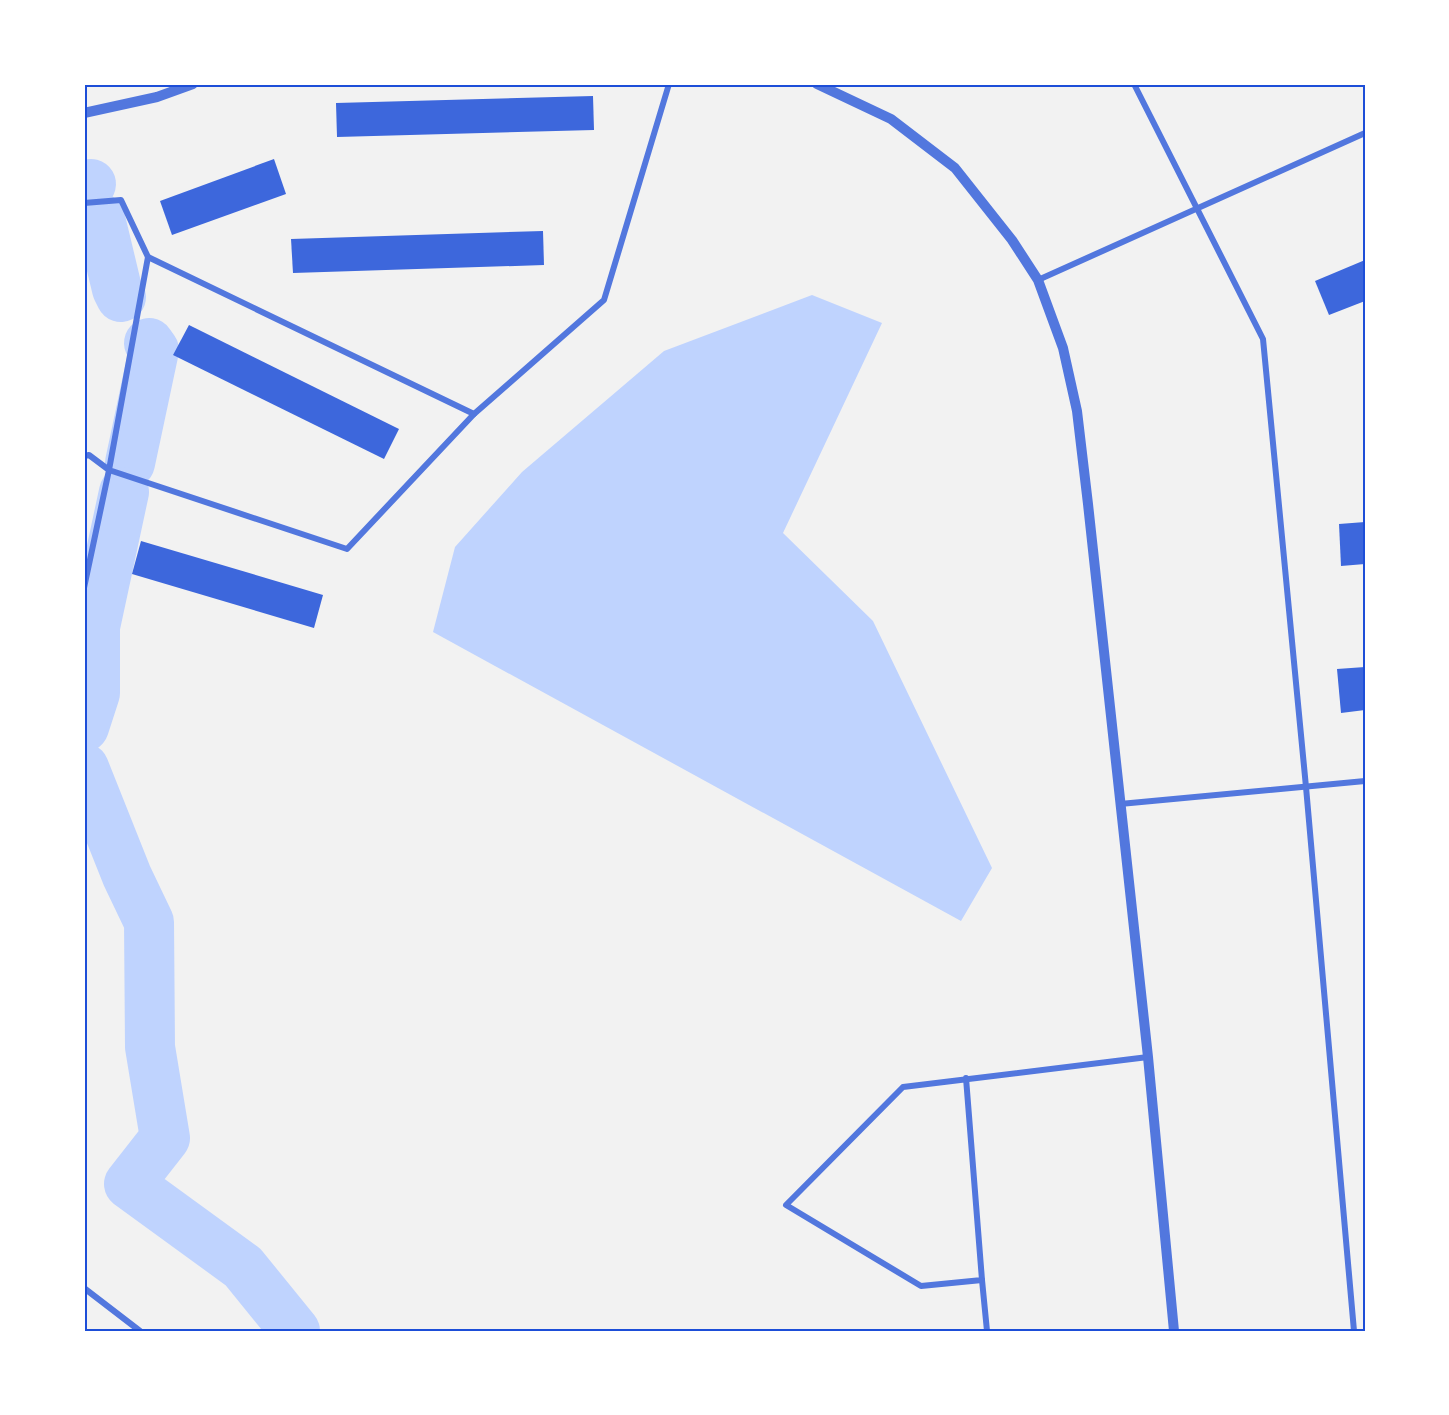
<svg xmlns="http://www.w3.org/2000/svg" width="1449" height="1415" font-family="'Asap Condensed',sans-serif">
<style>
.water{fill:#bfd3fe}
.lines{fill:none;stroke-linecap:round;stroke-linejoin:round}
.river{stroke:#bfd3fe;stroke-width:50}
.building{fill:#3d67dc}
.minor{stroke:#5277de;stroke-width:6}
.tertiary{stroke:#5277de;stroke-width:10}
.neatline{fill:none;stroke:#1d4ed8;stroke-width:2}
</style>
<rect width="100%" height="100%" fill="#f2f2f2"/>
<path class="water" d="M812 295 882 323 783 533 873 621 992 868 961 921 433 632 455 547 522 472 664 351Z"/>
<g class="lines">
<g class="river">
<path d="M84 185 91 184"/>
<path d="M100 218 117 289 121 297"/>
<path d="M130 463 154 350 149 343"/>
<path d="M84 727 95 693V627L124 492"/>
<path d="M84 768 127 876 149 922 150 1047 165 1138 129 1184 243 1267 295 1331"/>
</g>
</g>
<g class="building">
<path d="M593 96 594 130 337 137 336 103Z"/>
<path d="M274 159 286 194 172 235 160 201Z"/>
<path d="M543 231 544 265 293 273 291 239Z"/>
<path d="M1365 260V301L1329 315 1315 281Z"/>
<path d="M189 325 399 429 384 459 173 355Z"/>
<path d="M1365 522V564L1341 566 1339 524Z"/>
<path d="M141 541 323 595 314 628 132 574Z"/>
<path d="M1365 667V710L1341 713 1337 669Z"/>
</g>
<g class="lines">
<g class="minor">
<path d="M1134 84 1263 339 1306 787 1354 1331"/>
<path d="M84 203 121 200 148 257 109 470 347 549 474 414 604 300 669 84"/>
<path d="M148 257 474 414"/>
<path d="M1038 280 1365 133"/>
<path d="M84 456 89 455 109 470 84 588"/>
<path d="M1120 804 1365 781"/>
<path d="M966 1078 982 1280 921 1286 786 1205 903 1087 1148 1057"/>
<path d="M982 1280 987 1331"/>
<path d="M84 1288 140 1331"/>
</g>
<g class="tertiary">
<path d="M817 84 891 119 955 168 1012 240 1038 280 1063 348 1077 411 1088 504 1148 1057 1174 1331"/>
<path d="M84 113 157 97 193 84"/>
</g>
</g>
<rect width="1449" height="1415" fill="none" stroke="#ffffff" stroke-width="171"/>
<rect x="86" y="86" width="1278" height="1244" class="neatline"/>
</svg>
